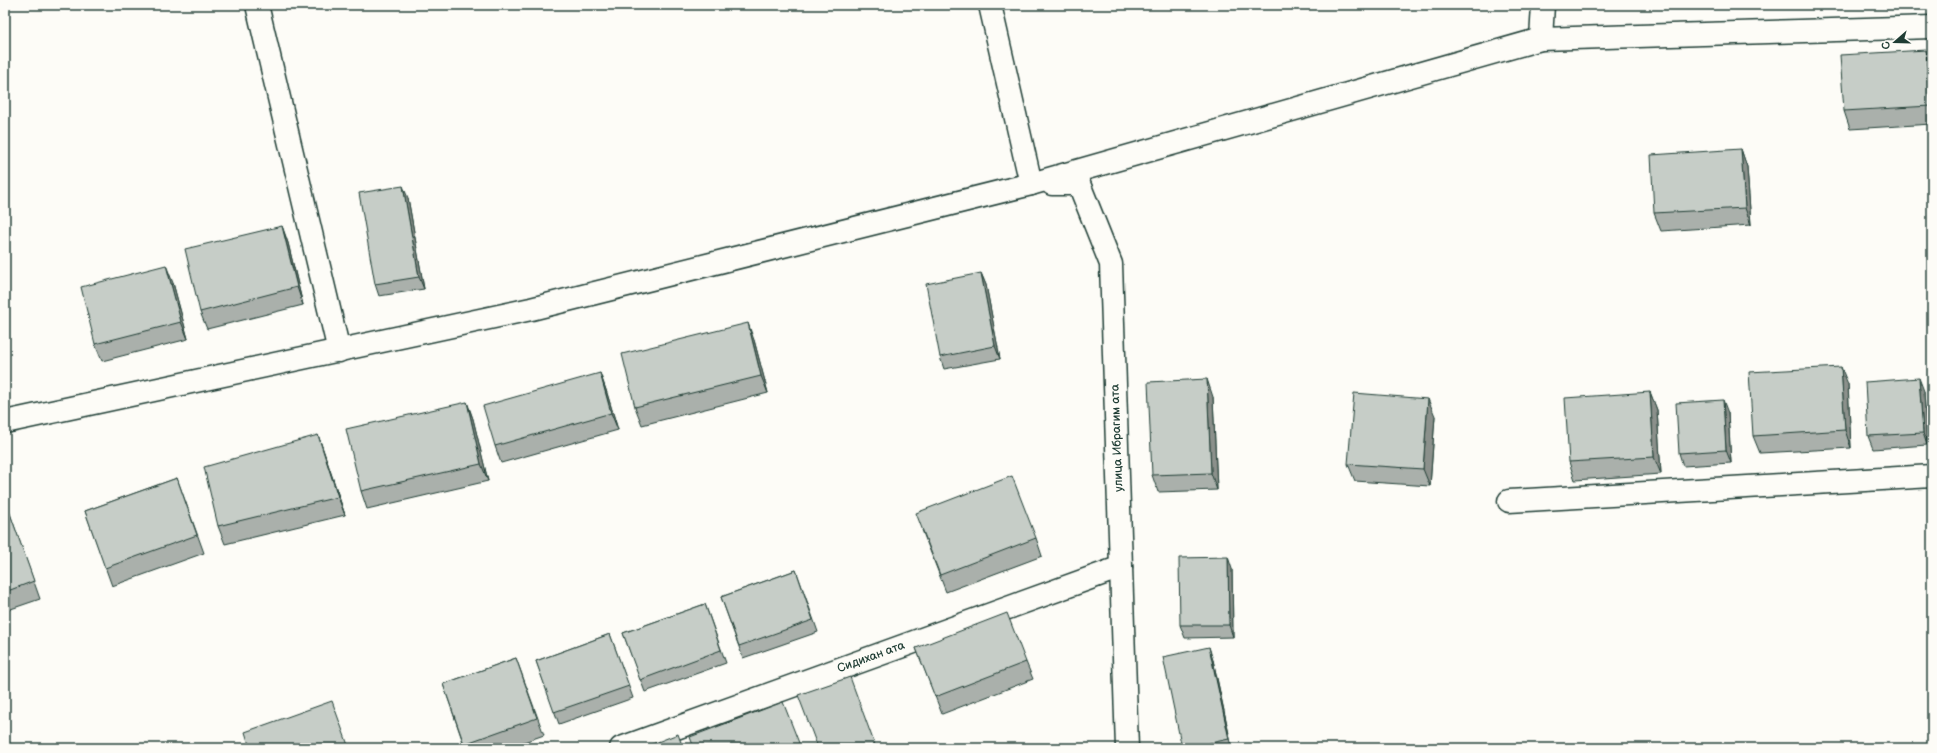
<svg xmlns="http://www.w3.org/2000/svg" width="1937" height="753" font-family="'Balsamiq Sans',sans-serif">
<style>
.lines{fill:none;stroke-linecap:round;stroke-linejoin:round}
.minor-casing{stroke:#1f3d34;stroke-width:25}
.minor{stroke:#fdfcf7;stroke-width:22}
.wall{fill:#aab0ab;stroke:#1f3d34}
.shaded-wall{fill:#8b908b;stroke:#1f3d34}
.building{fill:#c6cdc7;stroke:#1f3d34}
.labels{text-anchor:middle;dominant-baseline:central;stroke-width:4;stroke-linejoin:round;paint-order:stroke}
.street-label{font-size:12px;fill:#1f3d34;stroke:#fdfcf7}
</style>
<rect width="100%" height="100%" fill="#fdfcf7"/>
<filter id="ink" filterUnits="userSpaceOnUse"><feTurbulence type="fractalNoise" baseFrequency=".025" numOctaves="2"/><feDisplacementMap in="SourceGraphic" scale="8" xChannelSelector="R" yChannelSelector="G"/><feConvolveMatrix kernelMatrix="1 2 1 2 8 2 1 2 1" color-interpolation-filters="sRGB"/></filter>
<g filter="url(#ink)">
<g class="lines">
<defs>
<g id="minor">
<path d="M257 5 339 351"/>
<path d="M990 5 1031 184"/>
<path d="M1541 39 1543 5"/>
<path d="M1052 184H1079L1111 264 1127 748"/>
<path d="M5 422 531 309 1031 184 1541 39 1932 27"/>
<path d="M1509 501 1932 476"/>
<path d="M621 748 1121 567"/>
</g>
</defs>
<use href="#minor" class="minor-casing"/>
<use href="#minor" class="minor"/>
</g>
<g class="wall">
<path d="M1932 65V124L1850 129 1844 111Z"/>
<path d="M1741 149 1747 167 1751 225 1661 231 1654 213Z"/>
<path d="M408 198 424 289 379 296 375 284Z"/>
<path d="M282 226 288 243 303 305 207 329 200 312Z"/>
<path d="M981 273 986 285 1000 359 944 369 940 357Z"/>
<path d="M173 283 188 339 102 361 95 344Z"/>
<path d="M754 340 768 393 642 425 635 407Z"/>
<path d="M600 373 606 390 618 430 501 463 495 446Z"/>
<path d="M1848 384 1851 448 1760 453 1753 436Z"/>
<path d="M1924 391 1927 445 1873 449 1868 436Z"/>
<path d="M1650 392 1657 410 1661 474 1575 480 1569 462Z"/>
<path d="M1213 397 1217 490 1158 492 1152 475Z"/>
<path d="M467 402 473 419 488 481 367 509 361 491Z"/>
<path d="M1728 413 1731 463 1683 466 1679 453Z"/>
<path d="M1435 416 1430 486 1355 481 1348 464Z"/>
<path d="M318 435 345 515 225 544 218 526Z"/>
<path d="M177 478 204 553 112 586 85 511Z"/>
<path d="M8 508 40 599 5 611V509Z"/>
<path d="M922 530 1036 538 1042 556 946 592Z"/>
<path d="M1232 569 1233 637 1185 638 1180 625Z"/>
<path d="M796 570 818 632 743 658 721 597Z"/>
<path d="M705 604 726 663 645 692 623 633Z"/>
<path d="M610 634 633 698 559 724 536 661Z"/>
<path d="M916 648 1026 662 1033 679 942 714Z"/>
<path d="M516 658 544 735 507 748H465L443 684Z"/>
<path d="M1213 660 1232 748H1182Z"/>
</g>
<g class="shaded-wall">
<path d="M1926 50 1932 65V113L1930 106Z"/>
<path d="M1741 149 1747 167 1751 225 1745 208Z"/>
<path d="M403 186 408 198 424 289 419 277Z"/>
<path d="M282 226 288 243 303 305 297 287Z"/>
<path d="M166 265 173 283 188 339 181 322Z"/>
<path d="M981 273 986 285 1000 359 995 346Z"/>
<path d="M748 323 754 340 768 393 761 376Z"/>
<path d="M1841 367 1848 384 1851 448 1845 430Z"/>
<path d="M600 373 606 390 618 430 611 413Z"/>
<path d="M1919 378 1924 391 1927 445 1923 433Z"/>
<path d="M1207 379 1213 397 1217 490 1211 473Z"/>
<path d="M1650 392 1657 410 1661 474 1654 457Z"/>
<path d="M1428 399 1435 416 1430 486 1423 469Z"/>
<path d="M1723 400 1728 413 1731 463 1726 450Z"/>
<path d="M467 402 473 419 488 481 481 464Z"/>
<path d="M318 435 324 452 345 515 338 497Z"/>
<path d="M1228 557 1232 569 1233 637 1229 625Z"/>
<path d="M1209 647 1213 660 1232 748 1229 739Z"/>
</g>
<g class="building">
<path d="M1926 50 1930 106 1844 111 1840 55Z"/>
<path d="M1741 149 1745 208 1654 213 1651 155Z"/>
<path d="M403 186 419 277 375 284 359 193Z"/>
<path d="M282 226 297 287 200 312 185 249Z"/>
<path d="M166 265 181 322 95 344 81 287Z"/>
<path d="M981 273 995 346 940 357 926 284Z"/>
<path d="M748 323 761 376 635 407 622 354Z"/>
<path d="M1841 367 1845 430 1753 436 1749 372Z"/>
<path d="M600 373 611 413 495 446 483 406Z"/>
<path d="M1919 378 1923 433 1868 436 1865 382Z"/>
<path d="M1207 379 1211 473 1152 475 1148 382Z"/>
<path d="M1650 392 1654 457 1569 462 1565 398Z"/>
<path d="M1354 393 1428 399 1423 469 1348 464Z"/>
<path d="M1723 400 1726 450 1679 453 1676 403Z"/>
<path d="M467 402 481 464 361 491 346 429Z"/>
<path d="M318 435 338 497 218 526 204 467Z"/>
<path d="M1012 476 1036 538 940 575 916 513Z"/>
<path d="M177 478 197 535 105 568 85 511Z"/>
<path d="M8 508 34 581 5 592V509Z"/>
<path d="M1228 557 1229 625H1180L1179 558Z"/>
<path d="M796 570 813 620 739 646 721 597Z"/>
<path d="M705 604 721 650 640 680 623 633Z"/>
<path d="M1007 613 1026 662 935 697 916 648Z"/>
<path d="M610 634 629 686 554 712 536 661Z"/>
<path d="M1209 647 1229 739 1187 748H1182L1163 657Z"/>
<path d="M516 658 537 718 464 744 443 684Z"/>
<path d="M850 677 876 748H818L798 695Z"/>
<path d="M332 701 349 748H250L245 732Z"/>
<path d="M783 702 801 748H694L690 737Z"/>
<path d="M678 734 683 748H642Z"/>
</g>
</g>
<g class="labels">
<g class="street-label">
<text transform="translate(1117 438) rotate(-92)">улица Ибрагим ата</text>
<text transform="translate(871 657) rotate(-20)">Сидихан ата</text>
</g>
</g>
<rect width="1937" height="753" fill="none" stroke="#fdfcf7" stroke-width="20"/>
<rect x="10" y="10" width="1917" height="733" fill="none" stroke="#1f3d34" stroke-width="1.5" filter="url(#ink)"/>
<g transform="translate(1895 42) rotate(250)" stroke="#fdfcf7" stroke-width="3" paint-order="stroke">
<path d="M0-3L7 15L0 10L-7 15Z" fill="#1f3d34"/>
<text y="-6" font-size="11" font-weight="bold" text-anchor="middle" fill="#1f3d34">С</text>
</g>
</svg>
